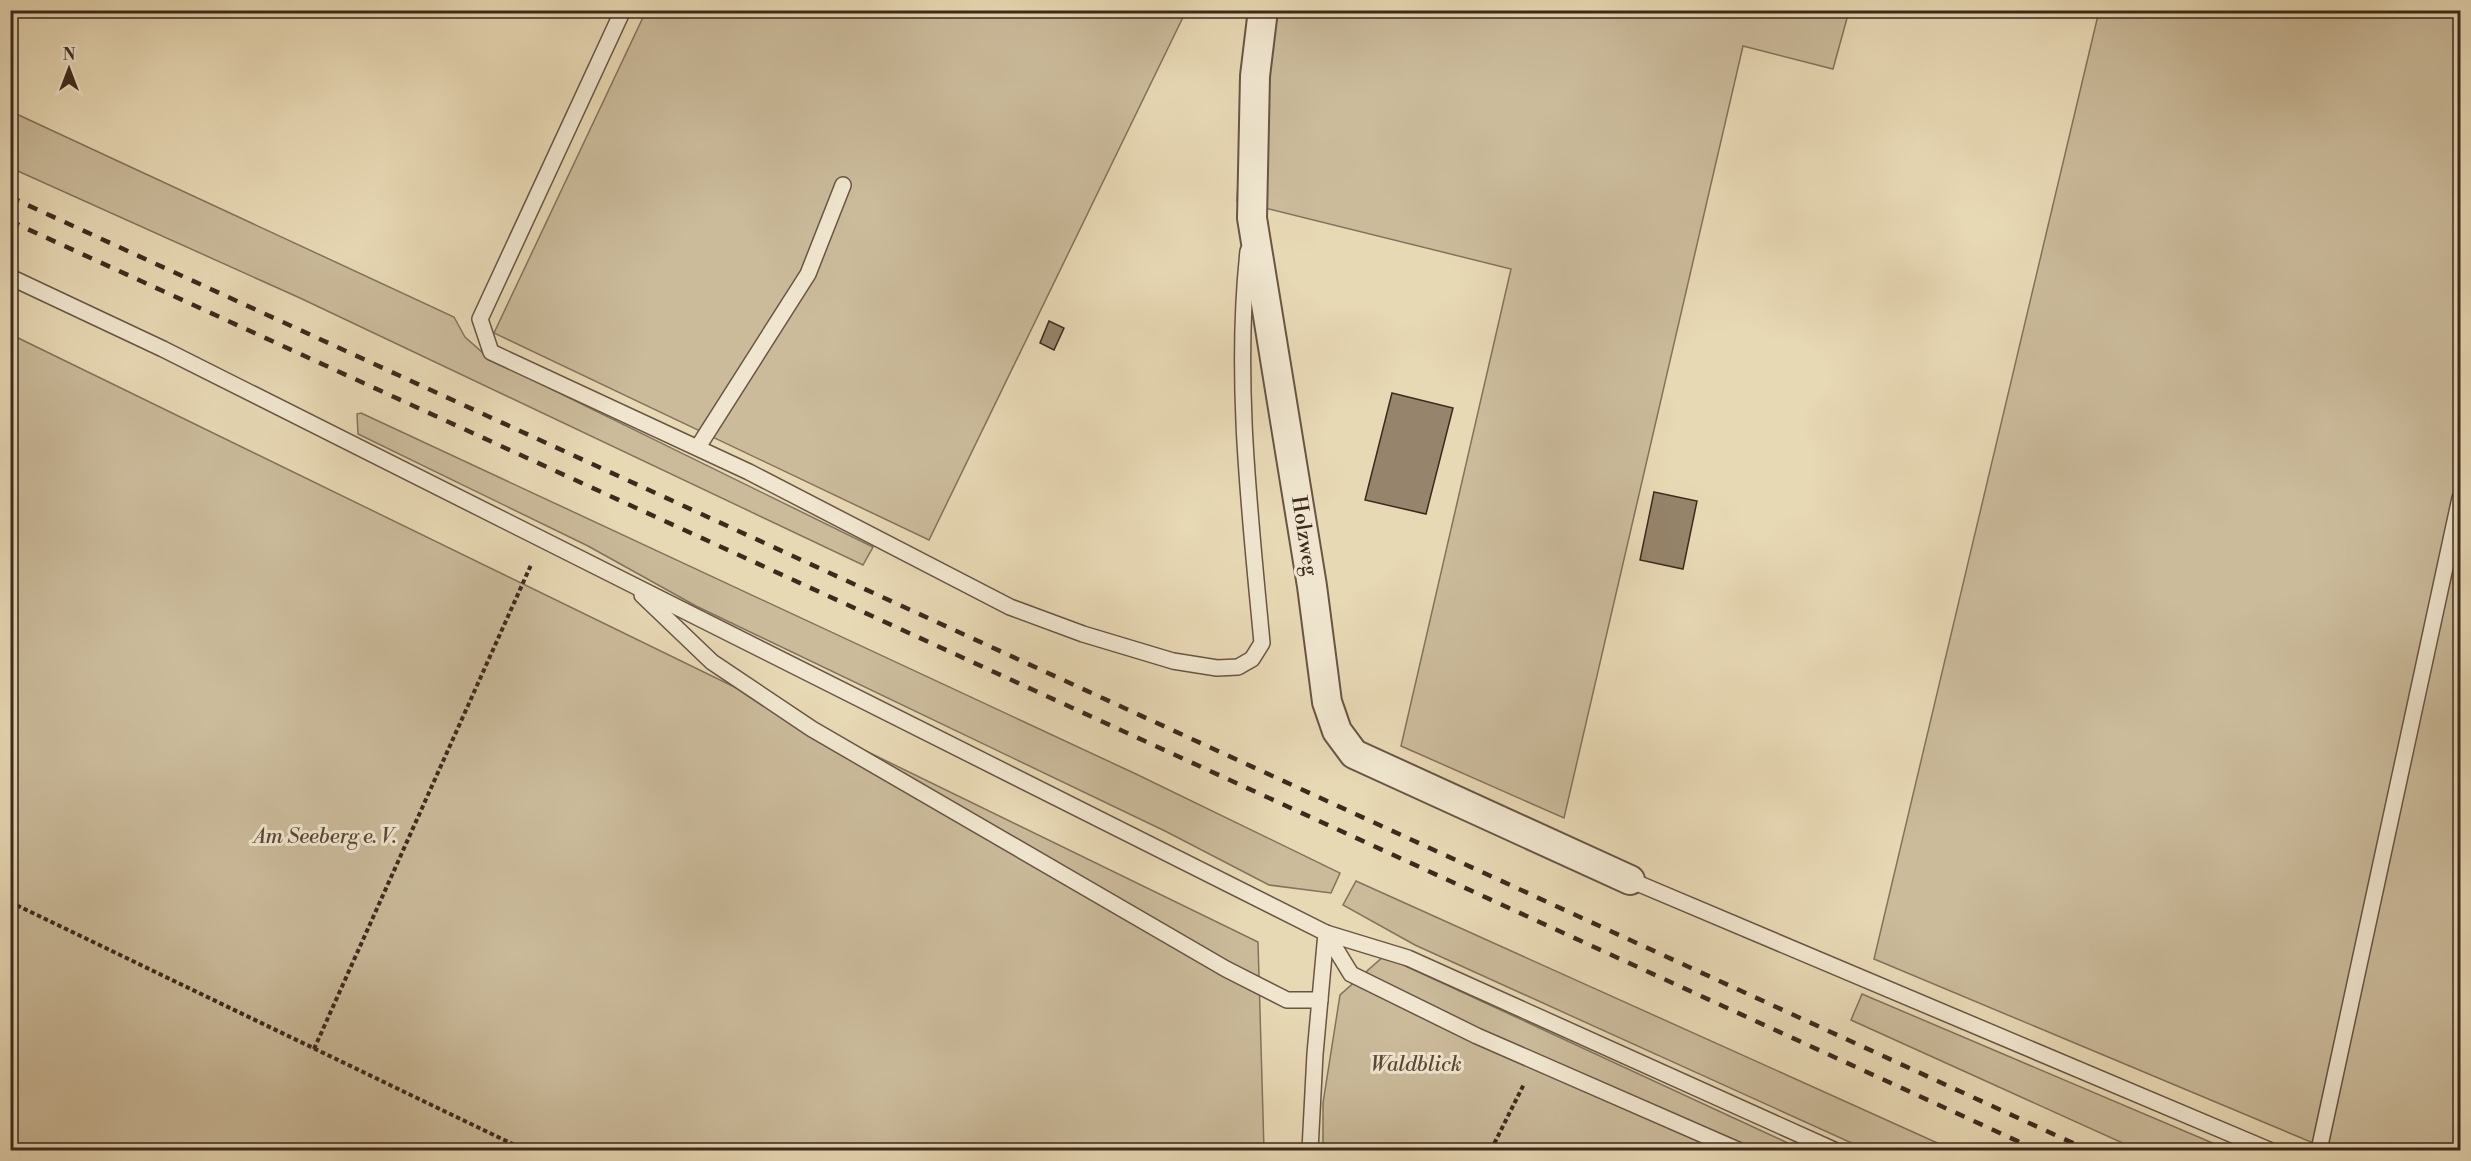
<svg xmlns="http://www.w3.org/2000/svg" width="2471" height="1161" font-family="'Libre Bodoni',serif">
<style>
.green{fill:#cbbb9b;stroke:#84725c;stroke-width:1.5}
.building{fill:#96856c;stroke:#3d291d;stroke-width:1.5}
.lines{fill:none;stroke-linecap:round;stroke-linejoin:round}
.lane-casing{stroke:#685543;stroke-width:18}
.street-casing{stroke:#685543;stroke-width:32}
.path{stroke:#3d291d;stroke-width:4;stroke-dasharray:4.5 3;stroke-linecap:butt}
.lane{stroke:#f0e6cf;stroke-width:15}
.street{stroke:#f0e6cf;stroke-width:28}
.rail{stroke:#3d291d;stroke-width:4.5;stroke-dasharray:10 10;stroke-linecap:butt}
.labels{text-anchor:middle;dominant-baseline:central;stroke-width:6;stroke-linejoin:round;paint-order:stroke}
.street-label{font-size:21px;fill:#3d291d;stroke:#f0e6cf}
.park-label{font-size:21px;font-style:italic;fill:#594636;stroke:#f0e6cf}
</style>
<rect width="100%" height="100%" fill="#e8d9b5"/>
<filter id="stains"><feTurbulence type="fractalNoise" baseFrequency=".00333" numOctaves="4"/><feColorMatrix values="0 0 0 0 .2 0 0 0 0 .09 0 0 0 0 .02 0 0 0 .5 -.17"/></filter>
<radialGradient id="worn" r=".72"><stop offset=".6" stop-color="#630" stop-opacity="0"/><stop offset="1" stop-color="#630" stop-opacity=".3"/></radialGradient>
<g class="green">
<path d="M646 11H1186L929 540 494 333Z"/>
<path d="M1249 11H1849L1833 69 1743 46 1564 818 1401 746 1511 269 1237 201Z"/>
<path d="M2099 11H2460V1150H2330L1874 959Z"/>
<path d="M10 111 454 317 465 337 490 359 873 547 863 565 300 298 11 168Z"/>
<path d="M10 334 1258 942 1264 1150H11Z"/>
<path d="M361 413 1136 774 1340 873 1331 893 1269 885 1167 832 696 606 588 546 358 434 357 414Z"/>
<path d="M1356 881 1953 1150H1867L1415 945 1343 905Z"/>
<path d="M1384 956 1803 1150H1323V1103L1340 995Z"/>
<path d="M1862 994 2229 1150H2138L1851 1020Z"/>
</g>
<g class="building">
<path d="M1049 321 1064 328 1054 350 1040 343Z"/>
<path d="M1392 393 1453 408 1426 514 1365 500Z"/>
<path d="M1654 492 1697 501 1683 569 1640 560Z"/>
</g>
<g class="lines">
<defs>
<g id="lane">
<path d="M623 10 480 319 491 352 749 472 1010 607 1083 634 1173 661 1217 668 1238 667 1252 659 1262 643C1250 513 1234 381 1248 251"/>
<path d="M10 277 163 349 1326 933 1408 958 1834 1150"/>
<path d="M698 447 808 274 843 185"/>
<path d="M642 595 712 662 812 729 1226 969 1287 1000H1320"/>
<path d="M1630 880 2269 1150"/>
<path d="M1326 933 1351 974 1477 1036 1738 1150"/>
<path d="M1310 1150 1315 1054 1326 933"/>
<path d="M2319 1150 2460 498"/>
</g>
<path id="street" d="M1263 10 1255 76 1252 218 1312 586 1327 702 1337 731 1354 754 1630 880"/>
</defs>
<use href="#lane" class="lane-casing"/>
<use href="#street" class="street-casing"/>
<g class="path">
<path d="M10 902 525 1150"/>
<path d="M314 1049 531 565"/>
<path d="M1491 1150 1524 1084"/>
</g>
<use href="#lane" class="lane"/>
<use href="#street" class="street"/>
<g class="rail">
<path d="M10 197 2088 1150"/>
<path d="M10 221 2037 1150"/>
</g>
</g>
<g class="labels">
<g class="street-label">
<text transform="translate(1304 536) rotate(81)">Holzweg</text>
</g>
<g class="park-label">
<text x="325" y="837">Am Seeberg e. V.</text>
<text x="1416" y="1065">Waldblick</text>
</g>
</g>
<rect width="2471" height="1161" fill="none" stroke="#e8d9b5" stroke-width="36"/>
<rect x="12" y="12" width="2447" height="1137" fill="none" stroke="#3d291d" stroke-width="3"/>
<rect x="18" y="18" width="2435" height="1125" fill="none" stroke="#3d291d" stroke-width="1.5"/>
<g transform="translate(69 69)" stroke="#f0e6cf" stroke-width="4.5" paint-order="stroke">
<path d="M0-4.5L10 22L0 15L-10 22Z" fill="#3d291d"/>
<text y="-9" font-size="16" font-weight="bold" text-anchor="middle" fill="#3d291d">N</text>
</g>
<rect width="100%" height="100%" filter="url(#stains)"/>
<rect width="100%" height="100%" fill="url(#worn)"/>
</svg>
